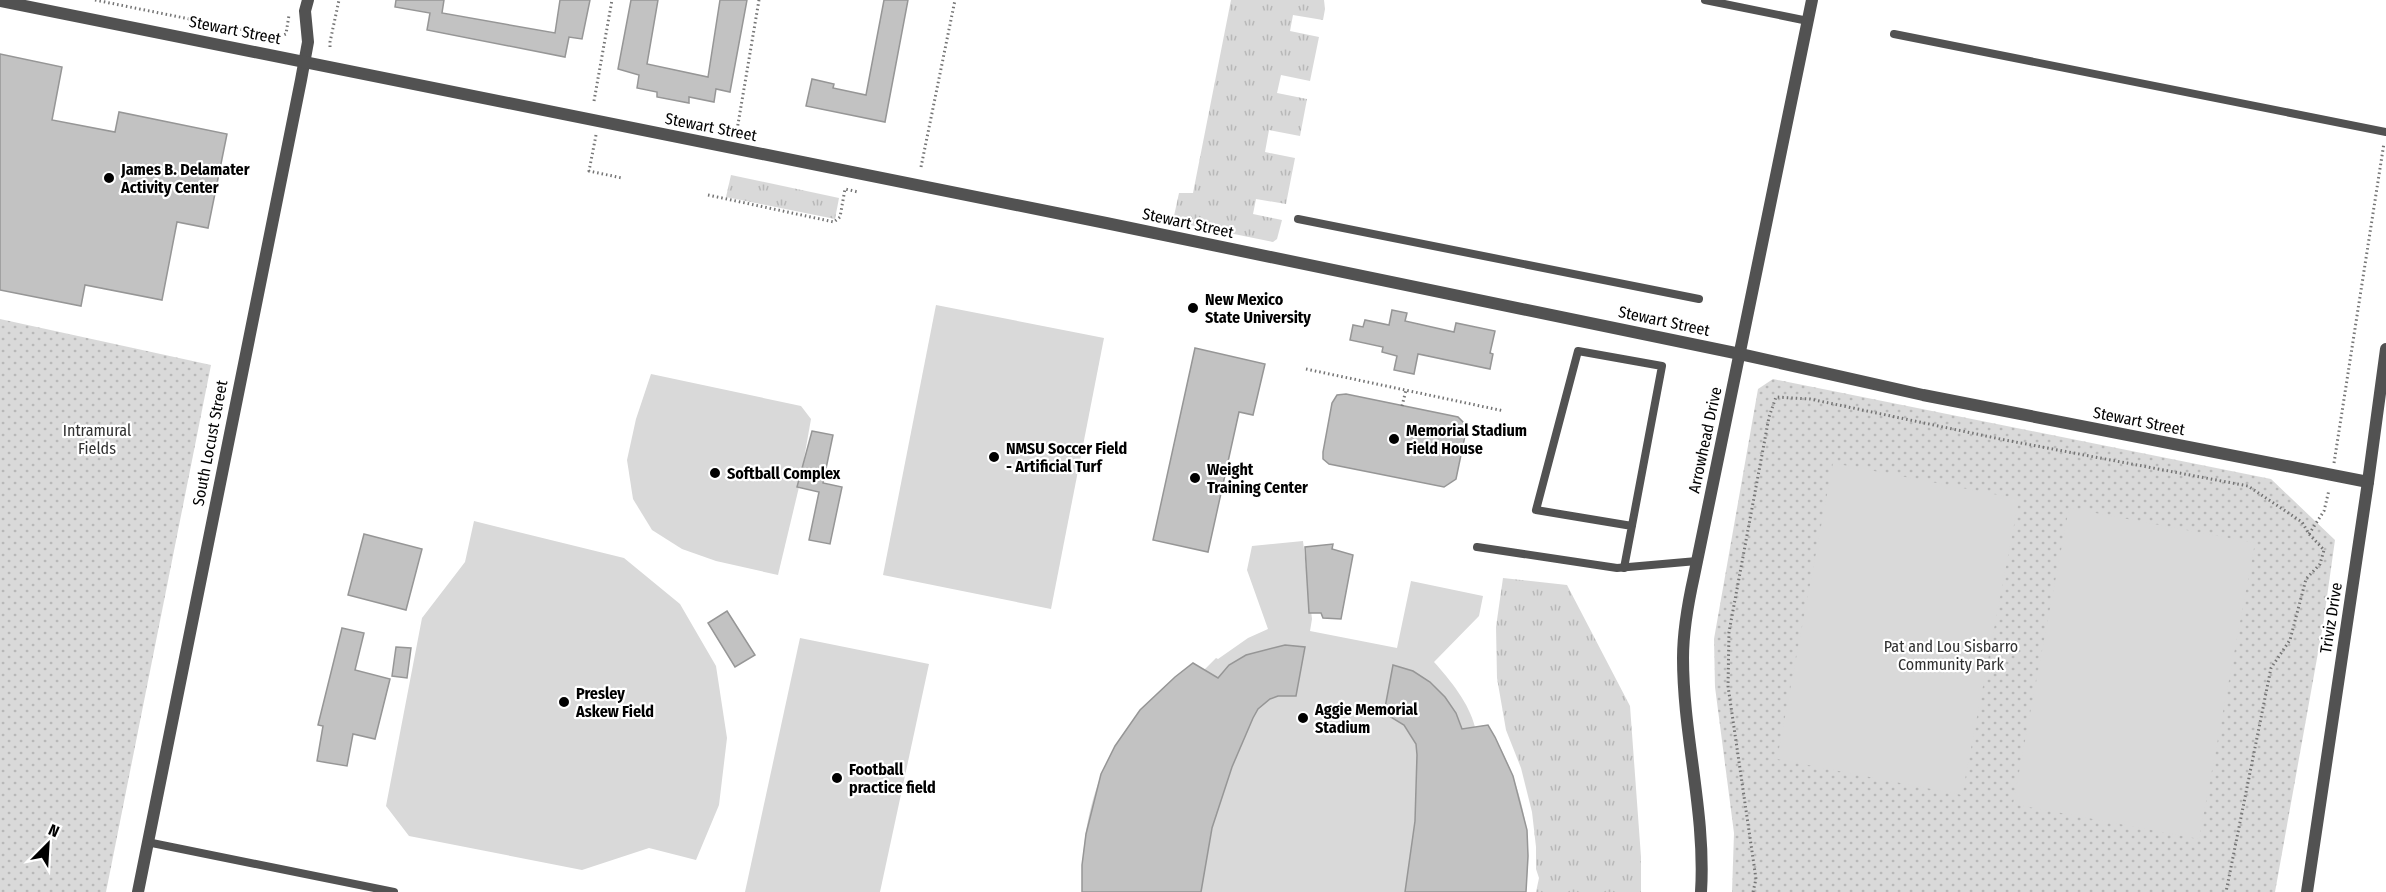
<svg xmlns="http://www.w3.org/2000/svg" width="2386" height="892" font-family="'Fira Sans Condensed',sans-serif">
<style>
.grass{fill:url(#grass-tufts)}
.park{fill:url(#park-dots)}
.pitch{fill:#d9d9d9}
.building{fill:#c2c2c2;stroke:#969696;stroke-width:1.5}
.lines{fill:none;stroke-linecap:round;stroke-linejoin:round}
.path{stroke:#747474;stroke-width:3;stroke-dasharray:1.5 3;stroke-linecap:butt}
.service{stroke:#525252;stroke-width:8}
.minor{stroke:#525252;stroke-width:12}
.tertiary{stroke:#525252;stroke-width:12}
.poi-dot{fill:#000;stroke:#fff;stroke-width:2}
.labels{text-anchor:middle;dominant-baseline:central;stroke-width:4.5;stroke-linejoin:round;paint-order:stroke}
.street-label{font-size:16px;fill:#000;stroke:#fff}
.poi-label{font-size:16px;font-weight:bold;fill:#000;stroke:#fff;text-anchor:start}
.park-label{font-size:16px;fill:#303030;stroke:#fff}
</style>
<defs>
<pattern id="grass-tufts" width="24" height="20" patternUnits="userSpaceOnUse" patternTransform="scale(1.5)"><rect width="24" height="20" fill="#d9d9d9"/><path d="M3 7l-1-3M5 7V3M7 7l1-3M15 17l-1-3M17 17v-4M19 17l1-3" fill="none" stroke="#b8b8b8"/></pattern>
<pattern id="park-dots" width="8" height="8" patternUnits="userSpaceOnUse" patternTransform="scale(1.5)"><rect width="8" height="8" fill="#d9d9d9"/><path d="M2 2h.1M6 6h.1" fill="none" stroke="#b8b8b8" stroke-width="1.8" stroke-linecap="round"/></pattern>
</defs>
<rect width="100%" height="100%" fill="#fff"/>
<g class="grass">
<path d="M1231 0H1324L1325 9 1323 20 1293 15 1290 31 1319 37 1310 81 1281 75 1277 93 1307 99 1300 136 1269 130 1265 152 1295 158 1286 204 1256 199 1253 214 1282 220 1277 239 1273 242 1180 223 1176 221 1174 216 1179 193H1193Z"/>
<path d="M731 175 839 198 835 219 726 197Z"/>
<path d="M1503 578 1567 585 1630 706 1641 857V892H1536L1539 878 1536 869V847L1532 812 1521 768 1506 730 1497 678 1496 627Z"/>
</g>
<g class="park">
<path d="M0 319 211 365 106 892H0Z"/>
<path d="M1773 379 2271 479 2335 540 2323 625 2275 892H1732L1734 833 1715 687 1714 639 1758 389Z"/>
</g>
<g class="pitch">
<path d="M936 305 1104 338 1051 609 883 575Z"/>
<path d="M651 374 801 406 811 419 799 487 778 575 716 561 682 549 652 530 633 499 627 460 636 419Z"/>
<path d="M1833 463 2019 499 1962 795 1777 759Z"/>
<path d="M2069 508 2255 543 2199 839 2013 804Z"/>
<path d="M474 521 624 558 680 604 716 666 727 738 719 805 696 860 649 848 582 870 409 836 386 806 422 618 465 562Z"/>
<path d="M1303 541 1312 619 1310 631 1397 648 1411 581 1483 596 1479 616 1434 662C1451 681 1469 703 1475 727L1488 725C1518 775 1536 834 1525 892H1082C1081 793 1112 723 1193 663L1204 670 1216 658 1218 659 1248 638 1268 629 1247 570 1252 546Z"/>
<path d="M800 638 929 664 880 892H745Z"/>
</g>
<g class="building">
<path d="M396 0H444L442 13 555 33 560 0H590L582 39 569 37 565 57 427 30 430 13 395 7Z"/>
<path d="M631 0H658L647 64 708 77 720 0H747L730 92 716 89 714 102 689 97V103L657 97V92L637 88 639 75 618 69Z"/>
<path d="M884 0H908L885 122 806 106 812 79 834 84 833 88 866 95Z"/>
<path d="M0 54 62 67 52 120 115 132 119 112 227 134 208 228 177 222 162 300 85 285 81 306 0 290Z"/>
<path d="M1392 310 1407 313 1405 321 1454 332 1456 323 1495 331 1490 353 1493 354 1490 369 1418 354 1414 374 1394 370 1397 356 1382 352 1383 347 1350 340 1353 325 1363 327 1365 320 1389 325Z"/>
<path d="M1195 348 1265 364 1253 415 1239 412 1208 552 1153 540Z"/>
<path d="M1346 394 1458 417 1467 426 1456 479 1444 487 1329 464 1323 459V452L1332 403 1337 395Z"/>
<path d="M812 431 833 435 823 483 842 487 830 544 809 540 819 492 797 487Z"/>
<path d="M364 534 422 549 406 610 348 595Z"/>
<path d="M1333 544 1332 549 1353 555 1341 619 1323 618 1321 613H1309L1305 547Z"/>
<path d="M727 611 755 655 735 667 708 623Z"/>
<path d="M342 628 364 633 355 670 390 679 375 739 353 734 347 766 317 761 323 726 318 725Z"/>
<path d="M1285 645 1305 647 1296 696H1278L1270 699 1258 709 1253 718 1232 767 1212 828 1201 892H1082V865L1086 834 1101 774 1115 746 1140 710 1175 677 1193 663 1218 678 1229 665 1246 655Z"/>
<path d="M396 647 411 648 407 678 392 676Z"/>
<path d="M1393 665 1413 671 1430 682 1445 697 1456 713 1462 729 1488 725 1495 737 1513 776 1527 830 1528 856 1526 892H1405L1415 821 1417 755 1416 744 1404 725 1384 713Z"/>
</g>
<g class="lines">
<g class="path">
<path d="M95 0 279 37 286 34 289 15"/>
<path d="M330 47V42L339 0"/>
<path d="M594 101 612 0"/>
<path d="M737 130 759 0"/>
<path d="M596 135 589 171 622 178"/>
<path d="M921 167 955 0"/>
<path d="M708 195 834 222 840 217 845 189 858 192"/>
<path d="M1306 369 1504 411"/>
<path d="M1402 406 1406 390"/>
<path d="M2334 463 2384 143"/>
<path d="M2309 534 2324 511 2329 490"/>
<path d="M1753 892 1756 879 1728 686 1729 632 1769 417 1776 397 1810 399 2005 440 2248 486 2302 522 2309 534 2324 550 2320 564 2306 579 2290 640 2271 668 2226 892"/>
</g>
<g class="service">
<path d="M1705 0 1808 21"/>
<path d="M1894 34 2386 132"/>
<path d="M1298 219 1699 299"/>
<path d="M1477 547 1617 568 1697 561"/>
<path d="M1624 568 1662 366 1578 351 1536 510 1632 526"/>
<path d="M147 842 394 892"/>
</g>
<g class="minor">
<path d="M138 892 301 80 308 42 305 11 308 0"/>
<path d="M1701 892C1706 813 1683 736 1683 658 1683 630 1688 603 1694 576L1812 0"/>
</g>
<g class="tertiary">
<path d="M0 1 1106 223 1740 354 1923 395 2368 482"/>
<path d="M2307 892 2368 482 2386 349"/>
</g>
</g>
<g class="poi-dot">
<circle cx="109" cy="178" r="6"/>
<circle cx="1193" cy="308" r="6"/>
<circle cx="1394" cy="439" r="6"/>
<circle cx="994" cy="457" r="6"/>
<circle cx="715" cy="473" r="6"/>
<circle cx="1195" cy="478" r="6"/>
<circle cx="564" cy="702" r="6"/>
<circle cx="1303" cy="718" r="6"/>
<circle cx="837" cy="778" r="6"/>
</g>
<g class="labels">
<g class="street-label">
<text transform="translate(235 30) rotate(11)">Stewart Street</text>
<text transform="translate(711 127) rotate(11)">Stewart Street</text>
<text transform="translate(1188 223) rotate(12)">Stewart Street</text>
<text transform="translate(1664 321) rotate(12)">Stewart Street</text>
<text transform="translate(2139 421) rotate(11)">Stewart Street</text>
<text transform="translate(1705 440) rotate(-78)">Arrowhead Drive</text>
<text transform="translate(210 443) rotate(-79)">South Locust Street</text>
<text transform="translate(2331 618) rotate(-81)">Triviz Drive</text>
</g>
<g class="poi-label">
<text x="121" y="169">James B. Delamater<tspan x="121" dy="18">Activity Center</tspan></text>
<text x="1205" y="299">New Mexico<tspan x="1205" dy="18">State University</tspan></text>
<text x="1406" y="430">Memorial Stadium<tspan x="1406" dy="18">Field House</tspan></text>
<text x="1006" y="448">NMSU Soccer Field<tspan x="1006" dy="18">- Artificial Turf</tspan></text>
<text x="1207" y="469">Weight<tspan x="1207" dy="18">Training Center</tspan></text>
<text x="727" y="473">Softball Complex</text>
<text x="576" y="693">Presley<tspan x="576" dy="18">Askew Field</tspan></text>
<text x="1315" y="709">Aggie Memorial<tspan x="1315" dy="18">Stadium</tspan></text>
<text x="849" y="769">Football<tspan x="849" dy="18">practice field</tspan></text>
</g>
<g class="park-label">
<text x="97" y="430">Intramural<tspan x="97" dy="18">Fields</tspan></text>
<text x="1951" y="646">Pat and Lou Sisbarro<tspan x="1951" dy="18">Community Park</tspan></text>
</g>
</g>
<g transform="translate(48 844) rotate(24)" stroke="#ffffff" stroke-width="4.5" paint-order="stroke">
<path d="M0-4.5L10 22L0 15L-10 22Z" fill="#000000"/>
<text y="-9" font-size="16" font-weight="bold" text-anchor="middle" fill="#000000">N</text>
</g>
</svg>
